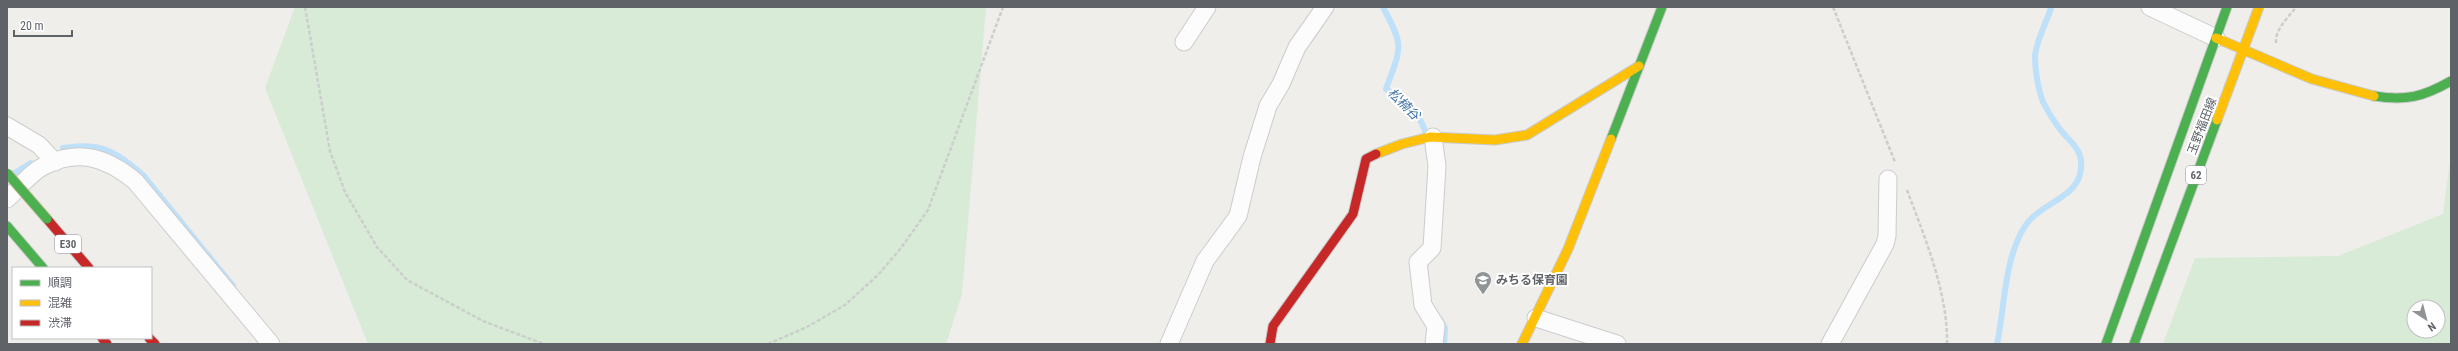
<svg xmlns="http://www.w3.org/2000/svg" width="2458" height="351" font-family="'Roboto Condensed','Noto Sans JP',sans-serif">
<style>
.green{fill:#d8ebd6;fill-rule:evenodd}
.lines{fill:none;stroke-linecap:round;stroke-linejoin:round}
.stream{stroke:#bfe0f9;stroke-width:6}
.street-casing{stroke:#cbcccc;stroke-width:19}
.fast-casing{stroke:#cacacb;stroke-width:11}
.slow-casing{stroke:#cacacb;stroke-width:11}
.jam-casing{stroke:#cacacb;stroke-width:11}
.path{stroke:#cacfcc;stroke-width:2.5;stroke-dasharray:4 2;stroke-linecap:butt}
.street{stroke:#fdfcfc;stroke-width:17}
.fast{stroke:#4caf50;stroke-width:9}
.slow{stroke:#ffc107;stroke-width:9}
.jam{stroke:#c62828;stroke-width:9}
.fast-bridge-casing{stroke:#c8b996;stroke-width:11;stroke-linecap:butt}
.fast-bridge{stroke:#4caf50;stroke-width:9}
.labels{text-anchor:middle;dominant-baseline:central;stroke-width:4;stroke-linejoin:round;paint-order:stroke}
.shield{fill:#fff;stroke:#8f9295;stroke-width:1}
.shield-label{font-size:11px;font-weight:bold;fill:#5f6368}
.street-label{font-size:12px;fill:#5f6368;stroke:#fff}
.poi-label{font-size:12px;font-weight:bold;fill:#5f6368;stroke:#fff;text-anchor:start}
.water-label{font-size:13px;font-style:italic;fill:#4174aa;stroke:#fff}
</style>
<rect width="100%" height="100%" fill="#efeeea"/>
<g class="green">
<path d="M295 7H986L962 294 946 344H368L265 88Z"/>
<path d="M2451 154V344H2163L2195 258 2338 256 2443 214ZM2414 307H2438V331H2414Z"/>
</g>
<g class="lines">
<g class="stream">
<path d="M1383 7C1405 48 1401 47 1386 89 1403 101 1421 113 1426 134"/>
<path d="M63 148C102 142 114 151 143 175L233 286"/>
<path d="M13 174 31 163"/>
<path d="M1440 319 1445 328 1444 344"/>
<path d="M1997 344C2005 307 2004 253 2028 222 2042 204 2075 197 2080 174 2086 150 2070 143 2059 128 2053 120 2047 110 2043 102 2038 89 2035 70 2035 57 2035 44 2047 21 2051 8"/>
</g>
<defs>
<g id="street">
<path d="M2150 7 2216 38"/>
<path d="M1184 42 1207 7"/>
<path d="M7 126 39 145 55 162"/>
<path d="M1433 137 1437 166 1432 248 1418 262 1423 305 1436 326 1434 344"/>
<path d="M7 199C18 189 31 172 44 166 79 148 107 158 135 181L271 344"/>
<path d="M1536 318 1617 344"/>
<path d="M1169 344 1205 261 1238 216 1252 157 1268 106 1281 84 1297 47 1325 7"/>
<path d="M1830 344 1885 244 1887 236 1888 179"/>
</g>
<g id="fast">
<path d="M2374 96C2406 101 2423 97 2451 81"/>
<path d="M1611 139 1662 7"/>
<path d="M7 226 43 268"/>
<path d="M2106 344 2227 7"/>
<path d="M2134 344 2217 120"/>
</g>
<g id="slow">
<path d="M2216 38 2312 79 2374 96"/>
<path d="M2217 120 2259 7"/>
<path d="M1376 154 1402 144 1430 137 1495 140 1527 135 1639 66"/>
<path d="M1522 344 1568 249 1611 139"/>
</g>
<g id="jam">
<path d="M47 219 89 268"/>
<path d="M102 338 107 344"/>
<path d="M149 338 155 344"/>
<path d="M1270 344 1273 326 1353 214 1366 159 1376 154"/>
</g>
</defs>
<use href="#street" class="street-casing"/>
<use href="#fast" class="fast-casing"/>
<use href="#slow" class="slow-casing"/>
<use href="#jam" class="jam-casing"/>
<g class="path">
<path d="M305 7 330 151 345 192 377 247 407 280 483 321 544 344"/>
<path d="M1833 7 1895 162"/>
<path d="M2276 43C2275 29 2288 18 2296 7"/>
<path d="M1907 190C1925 238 1948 293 1947 344"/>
<path d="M768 344 807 327 845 305 878 275 901 248 928 210 1003 7"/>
</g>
<use href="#street" class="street"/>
<use href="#fast" class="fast"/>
<use href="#slow" class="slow"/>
<use href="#jam" class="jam"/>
<defs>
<path id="fast-bridge" d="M7 173 47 219"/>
</defs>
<use href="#fast-bridge" class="fast-bridge-casing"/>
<use href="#fast-bridge" class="fast-bridge"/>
</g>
<defs>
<symbol id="school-pin" viewBox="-11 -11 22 30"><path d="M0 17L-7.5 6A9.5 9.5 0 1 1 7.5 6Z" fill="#919496" stroke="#fff"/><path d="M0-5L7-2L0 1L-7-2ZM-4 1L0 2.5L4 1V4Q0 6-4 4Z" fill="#fff"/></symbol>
</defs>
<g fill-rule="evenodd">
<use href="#school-pin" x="1473" y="270" width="20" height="27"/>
</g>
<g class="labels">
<g class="shield">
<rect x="2186" y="166" width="20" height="18" rx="3"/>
<rect x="55" y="235" width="26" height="18" rx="3"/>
</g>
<g class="shield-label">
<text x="2196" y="175">62</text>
<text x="68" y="244">E30</text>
</g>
<g class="street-label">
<text transform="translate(2202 126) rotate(-69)">玉野福田線</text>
</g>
<g class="poi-label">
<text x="1496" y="280">みちる保育園</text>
</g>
<g class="water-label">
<text transform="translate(1404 104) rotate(45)">松楠谷</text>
</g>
</g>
<rect width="2458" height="351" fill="none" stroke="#5f6368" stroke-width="16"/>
<rect x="12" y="267" width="140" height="72" fill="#ffffff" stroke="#bfc1c3"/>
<rect x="20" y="280" width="20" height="6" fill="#4caf50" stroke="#bfc1c3"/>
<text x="48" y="287" font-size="12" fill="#5f6368">順調</text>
<rect x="20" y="300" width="20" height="6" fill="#ffc107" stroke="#bfc1c3"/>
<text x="48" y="307" font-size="12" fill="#5f6368">混雑</text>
<rect x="20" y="320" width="20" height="6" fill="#c62828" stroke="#bfc1c3"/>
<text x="48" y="327" font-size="12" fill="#5f6368">渋滞</text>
<g transform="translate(2426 319) rotate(144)"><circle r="19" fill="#ffffff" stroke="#bfc1c3"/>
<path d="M0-3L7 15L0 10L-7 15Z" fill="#919496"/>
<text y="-6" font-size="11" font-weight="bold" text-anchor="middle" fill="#5f6368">N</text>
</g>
<path d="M14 30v6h58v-6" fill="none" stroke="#5f6368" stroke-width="2"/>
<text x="20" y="30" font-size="12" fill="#5f6368" stroke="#ffffff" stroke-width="3" paint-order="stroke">20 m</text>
</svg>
